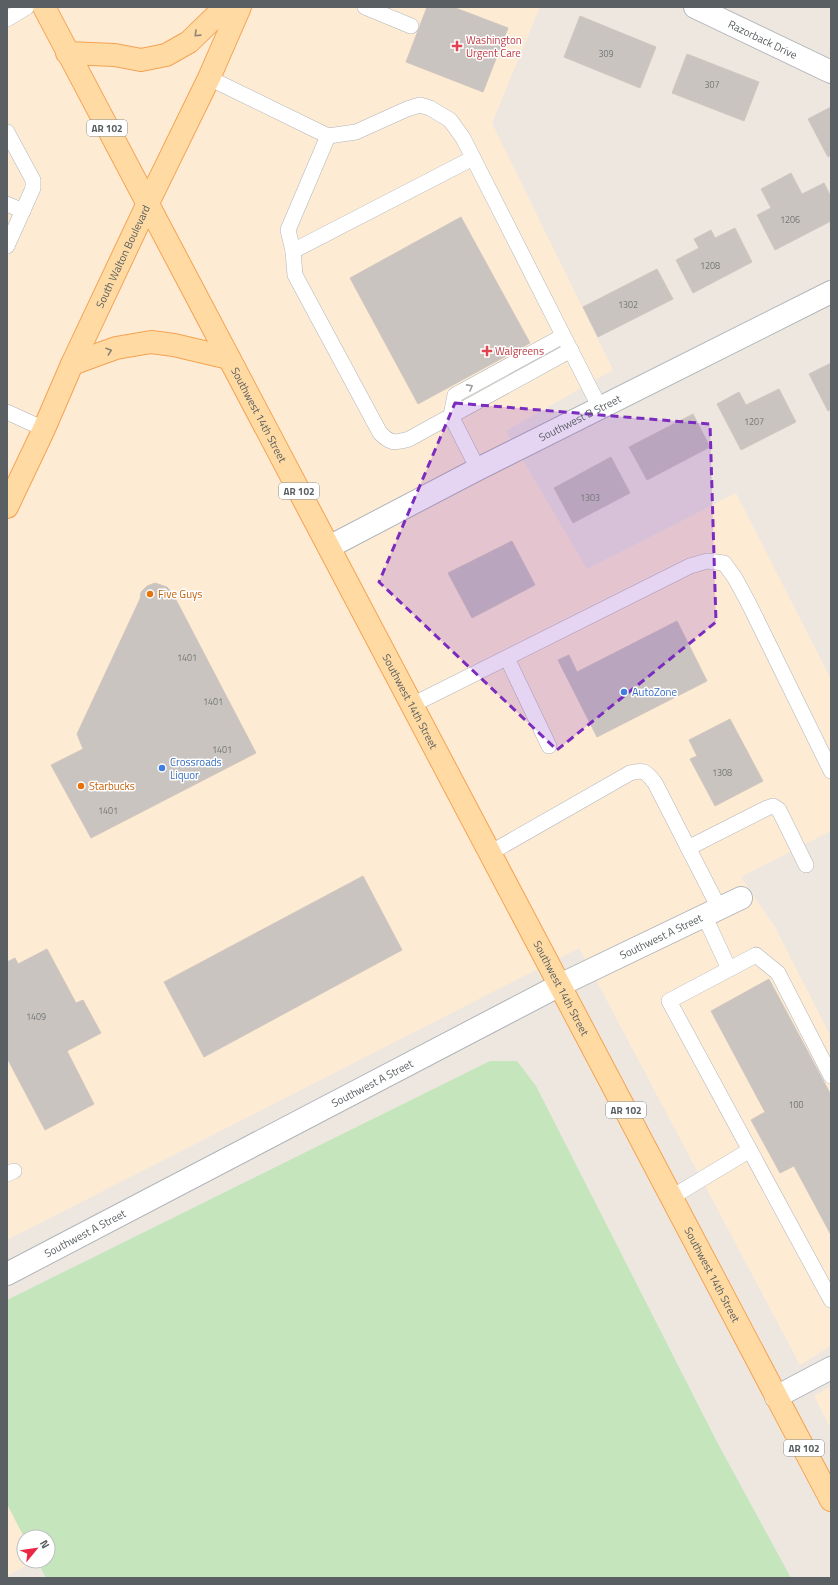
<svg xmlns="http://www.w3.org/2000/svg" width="838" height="1585" font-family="'Titillium Web',sans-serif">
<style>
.commercial{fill:#feebd4}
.green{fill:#c5e5bc}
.building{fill:#c9c4bf;stroke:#d1c7bf}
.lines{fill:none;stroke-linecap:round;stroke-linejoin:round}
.service-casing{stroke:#b1b5b9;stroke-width:16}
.minor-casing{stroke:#b1b5b9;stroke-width:24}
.tertiary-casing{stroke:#b1b5b9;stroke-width:24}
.primary-casing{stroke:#f4a252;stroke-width:24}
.service{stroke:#fff;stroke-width:15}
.minor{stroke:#fff;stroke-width:22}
.tertiary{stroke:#fff;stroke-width:22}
.primary{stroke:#ffdba3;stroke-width:22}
.oneway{stroke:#8b8476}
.oneway2{stroke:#9b9fa1}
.marked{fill:#7b2cbf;fill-opacity:0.2;stroke:#7b2cbf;stroke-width:3;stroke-dasharray:8 5;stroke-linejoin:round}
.health-dot{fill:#e0444e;stroke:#fff;stroke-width:1.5}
.food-dot{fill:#e8710a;stroke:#fff;stroke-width:1.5}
.shop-dot{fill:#3f7fe0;stroke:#fff;stroke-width:1.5}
.labels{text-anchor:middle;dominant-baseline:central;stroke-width:3;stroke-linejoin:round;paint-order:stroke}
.number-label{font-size:9px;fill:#757879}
.shield{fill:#fff;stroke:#8b8f91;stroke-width:1}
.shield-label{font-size:10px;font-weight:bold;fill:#595f62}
.health-label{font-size:11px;fill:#be3a42;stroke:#fff;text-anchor:start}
.street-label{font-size:11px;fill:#595f62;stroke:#fff}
.food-label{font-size:11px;fill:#c56008;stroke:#fff;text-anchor:start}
.shop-label{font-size:11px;fill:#366cbe;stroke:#fff;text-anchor:start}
</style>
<rect width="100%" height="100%" fill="#ede7e0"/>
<g class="commercial">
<path d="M7 7H540L492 123 613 370 506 431 587 569 736 493 831 679V831L741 877 775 927 831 1037V1346L800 1365 579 948 7 1240Z"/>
<path d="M831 1386V1429L814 1396Z"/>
<path d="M7 1504 24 1537V1561H35L7 1576Z"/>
</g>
<path class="green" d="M490 1061H517L536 1086 717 1442 791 1578H46L37 1561H48V1537H24L7 1504V1300Z"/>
<g class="building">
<path d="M427 7H453L508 28 483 92 406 62Z"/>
<path d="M580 16 656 47 640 88 564 57Z"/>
<path d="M687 54 759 82 744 121 672 93Z"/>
<path d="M831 107V155L828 157 808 119Z"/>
<path d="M791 173 802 194 824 183 831 197V221L775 250 757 215 771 208 761 189Z"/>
<path d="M461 217 530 343 418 404 350 278Z"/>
<path d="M735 228 752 262 693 293 676 260 699 248 694 239 711 230 715 238Z"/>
<path d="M657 269 673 299 598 337 583 307Z"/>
<path d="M831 363V409L828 411 809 374Z"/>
<path d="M779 389 796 422 741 450 717 404 739 392 746 405Z"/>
<path d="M693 414 710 447 647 480 629 447Z"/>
<path d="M611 457 630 493 573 523 554 488Z"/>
<path d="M512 541 535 585 472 618 448 573Z"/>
<path d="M155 583 167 587 173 594 256 753 91 838 51 765 83 749 77 734 140 599 141 592 147 586Z"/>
<path d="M677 621 707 681 597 737 558 660 569 655 577 672Z"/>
<path d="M730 719 763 781 715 806 690 759 697 756 689 740Z"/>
<path d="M363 876 402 950 204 1057 164 982Z"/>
<path d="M47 949 76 1003 83 1000 101 1033 67 1051 94 1104 45 1130 7 1058V962L15 958 18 964Z"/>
<path d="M769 979 831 1095V1235L794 1166 780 1173 751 1120 765 1112 711 1011Z"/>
</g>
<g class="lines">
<defs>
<g id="service">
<path d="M365 7 411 26"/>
<path d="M7 19 27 7"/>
<path d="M209 78 328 136 356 132 407 109 420 105 430 108 450 120 463 138 600 408"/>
<path d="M7 132 33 180V188L7 246"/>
<path d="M328 136 288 230 293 251 295 275 380 433C391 444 394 443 409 439L571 350"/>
<path d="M7 204 23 211"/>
<path d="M293 251 473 158"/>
<path d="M7 412 44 429"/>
<path d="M478 469 451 416 455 395 563 336"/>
<path d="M507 658 549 746"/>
<path d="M412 705 690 566 707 561 724 563 735 578 749 604 831 771"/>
<path d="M688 848 767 808 773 806 779 810 806 865"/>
<path d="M490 853 630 773C645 769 646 772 655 783L719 908"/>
<path d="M704 915 729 969"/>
<path d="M831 1076 778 973 756 955 669 1001 831 1300"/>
<path d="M7 1174 14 1171"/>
<path d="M672 1197 750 1150"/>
</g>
<g id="minor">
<path id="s1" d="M695 7 831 72"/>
<path id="s2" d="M329 547 478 469 831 292"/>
<path d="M776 1397 831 1368"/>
</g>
<g id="tertiary">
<path id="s3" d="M7 1274 560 985 741 898"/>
</g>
<g id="primary">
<path id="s4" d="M44 7 831 1500"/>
<path d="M67 53 115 55 141 60 166 55 189 42 225 7"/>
<path d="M72 364 116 348 151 342 174 345 229 358"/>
<path id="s5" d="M7 507 44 429 72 364 148 203 209 78 240 7"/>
</g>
</defs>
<use href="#service" class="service-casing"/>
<use href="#minor" class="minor-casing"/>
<use href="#tertiary" class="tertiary-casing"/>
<use href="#primary" class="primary-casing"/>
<use href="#service" class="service"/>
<use href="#minor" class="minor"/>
<use href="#tertiary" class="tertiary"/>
<use href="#primary" class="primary"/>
</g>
<defs><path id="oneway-chevron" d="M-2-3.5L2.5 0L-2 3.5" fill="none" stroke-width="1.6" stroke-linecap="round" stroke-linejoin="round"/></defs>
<g class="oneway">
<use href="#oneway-chevron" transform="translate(197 34) rotate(136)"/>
<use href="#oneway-chevron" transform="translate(109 351) rotate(-19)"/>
</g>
<use class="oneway2" href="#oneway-chevron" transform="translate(470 387) rotate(-29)"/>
<path class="marked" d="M455 403 710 424 716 622 557 750 379 582Z"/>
<g class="health-dot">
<path d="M455 40h4v4h4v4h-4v4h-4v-4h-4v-4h4z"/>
<path d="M485 345h4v4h4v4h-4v4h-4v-4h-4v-4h4z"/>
</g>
<g class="food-dot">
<circle cx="150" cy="594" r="4"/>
<circle cx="81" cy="786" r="4"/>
</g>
<g class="shop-dot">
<circle cx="624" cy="692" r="4"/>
<circle cx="162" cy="768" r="4"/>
</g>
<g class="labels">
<g class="number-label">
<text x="606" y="53">309</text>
<text x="712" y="84">307</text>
<text x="790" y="219">1206</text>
<text x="710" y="265">1208</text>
<text x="628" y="304">1302</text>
<text x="754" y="421">1207</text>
<text x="590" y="497">1303</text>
<text x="187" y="657">1401</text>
<text x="213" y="701">1401</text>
<text x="222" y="749">1401</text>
<text x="722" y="772">1308</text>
<text x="108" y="810">1401</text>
<text x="36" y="1016">1409</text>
<text x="796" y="1104">100</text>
</g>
<g class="shield">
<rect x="87" y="120" width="40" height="16" rx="3"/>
<rect x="279" y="483" width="40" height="16" rx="3"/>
<rect x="606" y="1102" width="40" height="16" rx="3"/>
<rect x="784" y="1440" width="40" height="16" rx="3"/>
</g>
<g class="shield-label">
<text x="107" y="128">AR 102</text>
<text x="299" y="491">AR 102</text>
<text x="626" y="1110">AR 102</text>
<text x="804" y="1448">AR 102</text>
</g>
<g class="health-label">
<text x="466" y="40">Washington<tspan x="466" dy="13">Urgent Care</tspan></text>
<text x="495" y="351">Walgreens</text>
</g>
<g class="street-label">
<text stroke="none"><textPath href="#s1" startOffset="75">Razorback Drive</textPath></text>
<text stroke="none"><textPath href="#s5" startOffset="276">South Walton Boulevard</textPath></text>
<text stroke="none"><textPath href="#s4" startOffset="461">Southwest 14th Street</textPath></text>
<text stroke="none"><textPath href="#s2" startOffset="282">Southwest B Street</textPath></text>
<text stroke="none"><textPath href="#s4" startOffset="785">Southwest 14th Street</textPath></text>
<text stroke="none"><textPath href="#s3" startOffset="736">Southwest A Street</textPath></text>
<text stroke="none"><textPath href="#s4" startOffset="1109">Southwest 14th Street</textPath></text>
<text stroke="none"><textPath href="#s3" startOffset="412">Southwest A Street</textPath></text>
<text stroke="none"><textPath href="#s3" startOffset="88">Southwest A Street</textPath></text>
<text stroke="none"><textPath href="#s4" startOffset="1433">Southwest 14th Street</textPath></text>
</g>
<g class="food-label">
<text x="158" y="594">Five Guys</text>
<text x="89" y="786">Starbucks</text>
</g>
<g class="shop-label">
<text x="632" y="692">AutoZone</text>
<text x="170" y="762">Crossroads<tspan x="170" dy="13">Liquor</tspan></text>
</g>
</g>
<rect width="838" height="1585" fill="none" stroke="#595f62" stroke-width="16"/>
<g transform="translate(36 1549) rotate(61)"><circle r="19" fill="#ffffff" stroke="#bdbfc0"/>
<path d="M0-3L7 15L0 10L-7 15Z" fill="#ec2744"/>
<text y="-6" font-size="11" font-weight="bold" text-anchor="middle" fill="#595f62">N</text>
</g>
</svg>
